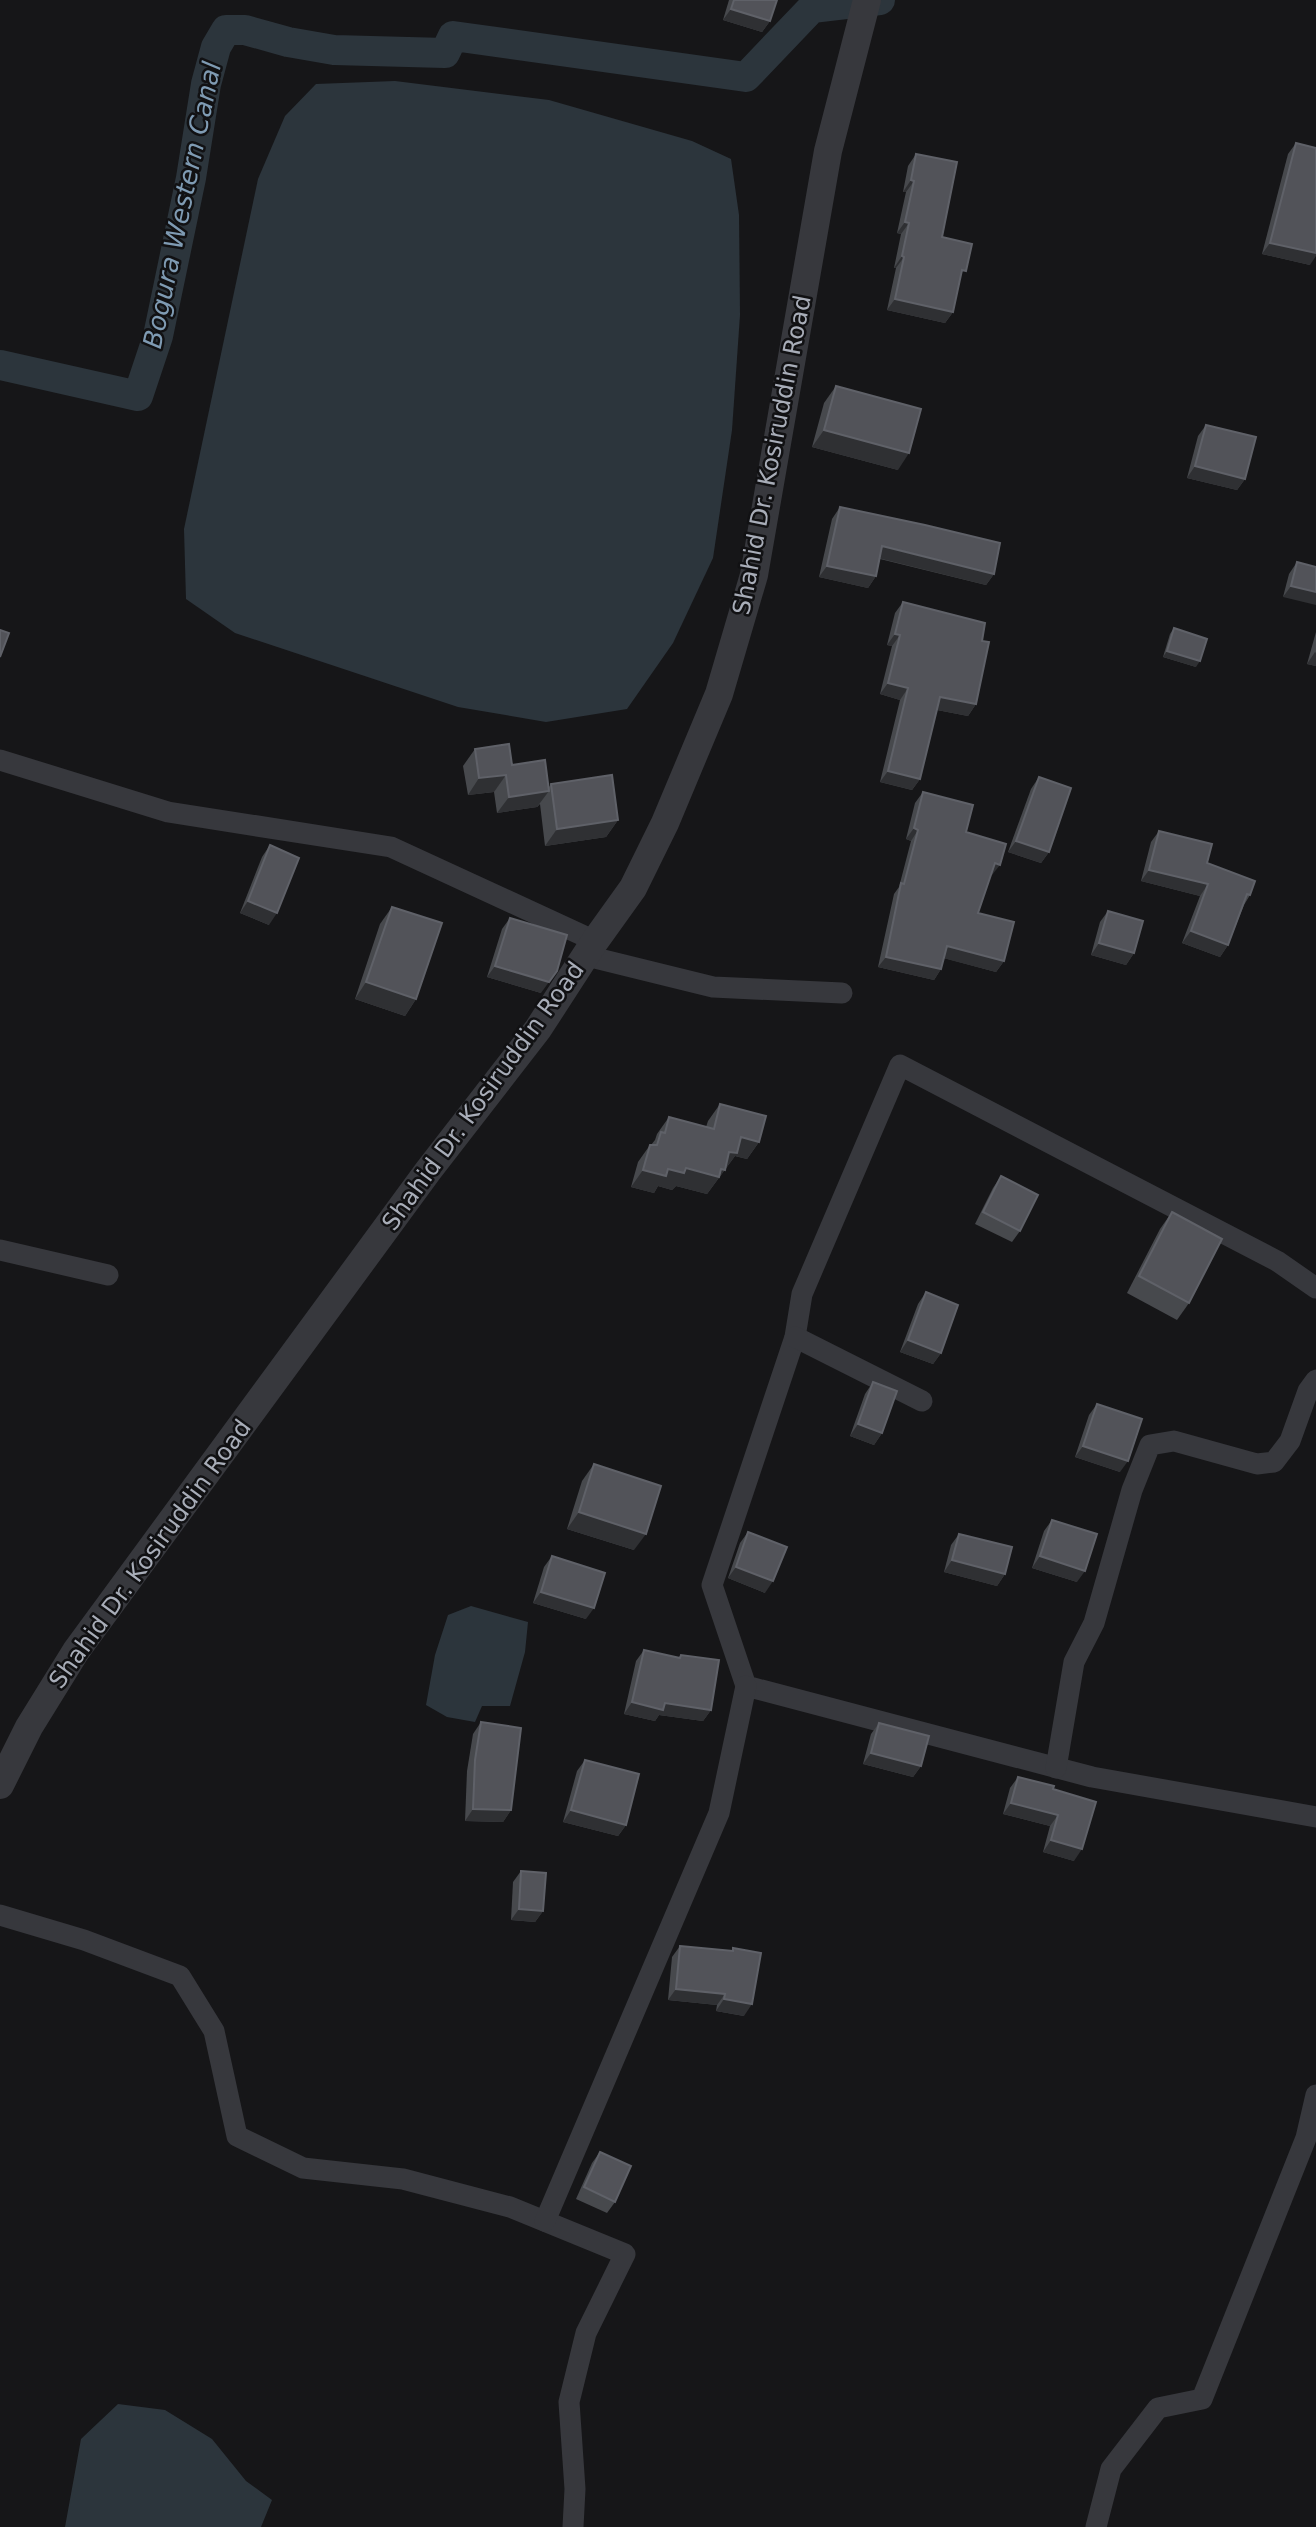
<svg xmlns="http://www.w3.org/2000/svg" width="1316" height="2527" font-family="'DejaVu Sans',sans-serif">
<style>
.water{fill:#2c353c}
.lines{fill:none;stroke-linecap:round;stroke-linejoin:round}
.canal{stroke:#2c353c;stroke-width:30}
.minor{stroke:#37383d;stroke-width:21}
.tertiary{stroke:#37383d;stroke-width:28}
.wall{fill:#47494d}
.shaded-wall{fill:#2f3033}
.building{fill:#525359;stroke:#5f6168;stroke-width:2}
.labels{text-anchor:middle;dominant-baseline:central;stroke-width:5;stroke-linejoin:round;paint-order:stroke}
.street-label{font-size:24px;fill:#a8adb8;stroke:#111113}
.water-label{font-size:26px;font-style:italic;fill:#7f9bb3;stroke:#111113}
</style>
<rect width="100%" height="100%" fill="#161618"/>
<g class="water">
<path d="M395 81 549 100 692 141 731 159 739 215 740 315 732 430 713 558 673 643 627 709 546 722 458 707 235 633 186 599 184 529 258 179 285 116 316 84Z"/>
<path d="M471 1606 528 1622 525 1652 510 1706H482L475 1722 447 1717 426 1705 435 1655 448 1615Z"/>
<path d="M118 2404 165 2410 212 2439 246 2481 272 2500 261 2527H65L81 2439Z"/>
</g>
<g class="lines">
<path class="canal" d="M0 365 138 396 158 336 191 178 206 84 216 47 226 30H245L288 42 334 50 445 53 453 36 746 77 812 8 880 0"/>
<g class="minor">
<path d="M0 760 168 812 391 847 595 941"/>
<path d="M587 956 713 987 842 993"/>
<path d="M0 1250 108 1275"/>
<path d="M1316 1288 1277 1261 900 1065 802 1294 795 1337 712 1585 746 1686 1092 1777 1316 1817"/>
<path d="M795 1337 922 1401"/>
<path d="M1056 1768 1074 1662 1094 1623 1132 1490 1150 1445 1174 1441 1257 1464 1274 1462 1290 1441 1308 1391 1316 1380"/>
<path d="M0 1915 84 1940 180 1976 214 2031 237 2136 303 2168 403 2179 510 2207 625 2254 586 2333 569 2402 575 2489 573 2527"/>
<path d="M545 2221 719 1813 746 1686"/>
<path d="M1096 2527 1111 2469 1158 2408 1202 2399 1306 2138 1316 2095"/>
</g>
<path class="tertiary" d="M0 1785 29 1727 76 1651 428 1171 538 1029 595 941 633 888 665 823 719 694 754 575 828 151 867 0"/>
</g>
<g class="wall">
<path d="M729 0H777L770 21 762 32 723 20Z"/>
<path d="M1296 143 1310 265 1262 254 1288 154Z"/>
<path d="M916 154 942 237 960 279 953 312 945 323 887 310 896 268H894L901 234 897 233 906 192H903L908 166Z"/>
<path d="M836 386 898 470 812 447 824 403Z"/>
<path d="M1206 425 1245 479 1237 490 1187 478 1198 436Z"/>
<path d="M840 507 994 574 986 585 880 559 876 576 868 588 819 577 832 519Z"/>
<path d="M1297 562 1316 567 1283 597 1289 574Z"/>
<path d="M903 602 982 641 976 704 968 716 937 710 920 779 912 790 880 782 900 700 880 694 892 646 887 645 895 613Z"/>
<path d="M1174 628 1196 667 1163 657 1170 634Z"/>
<path d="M1316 632V666L1307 664Z"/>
<path d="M475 749 512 765 549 787 551 784 618 820 606 837 545 846 540 804 537 807 497 813 494 792 468 795 463 766Z"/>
<path d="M1039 777 1049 852 1041 863 1008 852 1031 789Z"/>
<path d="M923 792 966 832 992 875H991L978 913 1004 961 996 972 944 958 941 969 934 980 878 967 894 894 899 887 911 841 906 839 915 803Z"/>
<path d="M1159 831 1207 863 1250 895 1244 905 1228 945 1220 957 1182 943 1200 896 1141 881 1151 842Z"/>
<path d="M270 845 269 925 240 913 262 857Z"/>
<path d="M392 907 416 999 405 1016 355 999 380 924Z"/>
<path d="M1108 911 1134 953 1126 965 1091 955 1100 922Z"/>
<path d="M510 918 541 993 487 977 502 929Z"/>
<path d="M720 1104 759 1142 747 1159 735 1156 707 1194 676 1186 672 1190 658 1186 654 1193 631 1187 638 1162 650 1145H651L655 1140 657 1134 669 1117 706 1127 708 1121Z"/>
<path d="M1001 1176 1020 1231 1012 1242 975 1224 993 1188Z"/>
<path d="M1172 1212 1189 1303 1177 1320 1127 1293 1160 1229Z"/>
<path d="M926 1292 941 1353 933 1364 900 1352 918 1304Z"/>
<path d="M873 1382 882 1433 874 1445 850 1436 865 1394Z"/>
<path d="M1097 1404 1120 1472 1075 1457 1089 1415Z"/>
<path d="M594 1464 634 1550 567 1529 582 1481Z"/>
<path d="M1052 1520 1077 1582 1032 1568 1044 1531Z"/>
<path d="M748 1532 765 1593 728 1578 740 1543Z"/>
<path d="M959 1534 1005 1574 997 1586 944 1572 951 1545Z"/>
<path d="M552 1556 586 1619 533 1603 544 1567Z"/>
<path d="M644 1650 679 1658 681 1655 711 1710 703 1721 659 1715 655 1721 624 1714 636 1661Z"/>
<path d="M481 1722 511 1810 503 1822 465 1821 467 1771 473 1734Z"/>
<path d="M879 1723 921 1766 913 1777 863 1764 871 1734Z"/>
<path d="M585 1760 626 1825 618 1836 563 1822 577 1771Z"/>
<path d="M1018 1777 1053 1789 1074 1861 1043 1852 1050 1826 1003 1814 1010 1788Z"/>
<path d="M521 1871 543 1911 535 1922 511 1920 513 1882Z"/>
<path d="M680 1946 732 1951 733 1948 744 2016 716 2011 717 2005 668 2000 672 1957Z"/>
<path d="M600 2152 615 2202 607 2213 576 2199 592 2163Z"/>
</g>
<g class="shaded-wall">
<path d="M731 9 770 21 762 32 723 20Z"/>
<path d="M911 180 914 181 906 192H903Z"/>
<path d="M905 222 909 223 901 234 897 233Z"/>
<path d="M1270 243 1316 253V256L1310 265 1262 254Z"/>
<path d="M902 256 904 257 896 268H894Z"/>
<path d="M895 299 953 312 945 323 887 310Z"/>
<path d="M824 430 909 453 898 470 812 447Z"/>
<path d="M1195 466 1245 479 1237 490 1187 478Z"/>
<path d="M882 546 994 574 986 585 874 557Z"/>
<path d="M827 566 876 576 868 588 819 577Z"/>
<path d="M1291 586 1316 592V605L1283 597Z"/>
<path d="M895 634 900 635 892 646 887 645Z"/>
<path d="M1167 651 1200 661 1196 667 1163 657Z"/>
<path d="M1315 652 1316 653V666L1307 664Z"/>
<path d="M888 683 908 688 900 700 880 694Z"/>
<path d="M940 697 976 704 968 716 932 709Z"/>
<path d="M888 771 920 779 912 790 880 782Z"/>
<path d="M506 775 494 792 468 795 479 778Z"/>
<path d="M549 791 537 807 497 813 509 797Z"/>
<path d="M618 820 606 837 545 846 557 829Z"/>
<path d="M914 828 918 830 911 841 906 839Z"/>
<path d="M1016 841 1049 852 1041 863 1008 852Z"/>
<path d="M995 863 1000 865 992 875 987 874Z"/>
<path d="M1149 870 1208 884 1200 896 1141 881Z"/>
<path d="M248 901 277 913 269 925 240 913Z"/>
<path d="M1191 931 1228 945 1220 957 1182 943Z"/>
<path d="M1099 943 1134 953 1126 965 1091 955Z"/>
<path d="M947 946 1004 961 996 972 939 957Z"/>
<path d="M886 957 941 969 934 980 878 967Z"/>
<path d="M495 966 549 982 541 993 487 977Z"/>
<path d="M366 982 416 999 405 1016 355 999Z"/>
<path d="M741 1137 759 1142 747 1159 735 1156 707 1194 676 1186 672 1190 658 1186 654 1193 631 1187 643 1170 686 1168Z"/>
<path d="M908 1340 941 1353 933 1364 900 1352Z"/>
<path d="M858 1424 882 1433 874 1445 850 1436Z"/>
<path d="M1083 1446 1128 1461 1120 1472 1075 1457Z"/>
<path d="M579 1512 646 1534 634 1550 567 1529Z"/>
<path d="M1040 1556 1085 1571 1077 1582 1032 1568Z"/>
<path d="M952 1560 1005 1574 997 1586 944 1572Z"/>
<path d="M736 1567 773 1581 765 1593 728 1578Z"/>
<path d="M541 1592 594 1608 586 1619 533 1603Z"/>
<path d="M632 1702 665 1703 711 1710 703 1721 659 1715 655 1721 624 1714Z"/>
<path d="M871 1753 921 1766 913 1777 863 1764Z"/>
<path d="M1011 1803 1058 1815 1050 1826 1003 1814Z"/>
<path d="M473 1809 511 1810 503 1822 465 1821Z"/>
<path d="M571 1810 626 1825 618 1836 563 1822Z"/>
<path d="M1051 1840 1082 1849 1074 1861 1043 1852Z"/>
<path d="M519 1909 543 1911 535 1922 511 1920Z"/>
<path d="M676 1989 725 1994 717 2005 668 2000Z"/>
<path d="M724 1999 752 2004 744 2016 716 2011Z"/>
</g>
<g class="building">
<path d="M734 0H777L770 21 731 9Z"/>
<path d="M1296 143 1316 148V253L1270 243Z"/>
<path d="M916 154 957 162 942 237 972 244 966 271 962 270 953 312 895 299 904 257 902 256 909 223 905 222 914 181 911 180Z"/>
<path d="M836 386 921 409 909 453 824 430Z"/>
<path d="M1206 425 1256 437 1245 479 1195 466Z"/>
<path d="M840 507 925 525 1000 543 994 574 882 546 876 576 827 566Z"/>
<path d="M1297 562 1316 567V592L1291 586Z"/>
<path d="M903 602 985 623 982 641 989 642 976 704 940 697 920 779 888 771 908 688 888 683 900 635 895 634Z"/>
<path d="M1174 628 1207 639 1200 661 1167 651Z"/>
<path d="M0 630 9 633 0 657Z"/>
<path d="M509 744 512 765 545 760 549 791 509 797 506 775 479 778 475 749Z"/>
<path d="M612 775 618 820 557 829 551 784Z"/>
<path d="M1039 777 1071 788 1049 852 1016 841Z"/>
<path d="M923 792 973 805 966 832 1006 844 1000 865 995 863 978 913 1014 922 1004 961 947 946 941 969 886 957 901 883 904 884 918 830 914 828Z"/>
<path d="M1159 831 1212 844 1207 863 1255 881 1250 895 1247 894 1228 945 1191 931 1208 884 1149 870Z"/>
<path d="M270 845 299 858 277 913 248 901Z"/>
<path d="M392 907 442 923 416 999 366 982Z"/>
<path d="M1108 911 1143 921 1134 953 1099 943Z"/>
<path d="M510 918 567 935 557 971 549 982 495 966Z"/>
<path d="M720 1104 766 1116 759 1142 741 1137 737 1153 729 1152 725 1170 721 1169 719 1177 686 1168 684 1173 668 1169 666 1176 643 1170 650 1145H657L661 1132 665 1133 669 1117 714 1129Z"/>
<path d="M1001 1176 1038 1195 1020 1231 983 1212Z"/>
<path d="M1172 1212 1222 1239 1189 1303 1139 1276Z"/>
<path d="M926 1292 958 1305 941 1353 908 1340Z"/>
<path d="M873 1382 897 1391 882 1433 858 1424Z"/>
<path d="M1097 1404 1142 1419 1128 1461 1083 1446Z"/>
<path d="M594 1464 661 1486 646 1534 579 1512Z"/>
<path d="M1052 1520 1097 1534 1085 1571 1040 1556Z"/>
<path d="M748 1532 787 1547 773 1581 736 1567Z"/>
<path d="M959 1534 1012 1547 1005 1574 952 1560Z"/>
<path d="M552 1556 605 1573 594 1608 541 1592Z"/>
<path d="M644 1650 680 1658 681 1655 719 1660 711 1710 665 1703 663 1710 632 1702Z"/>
<path d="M481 1722 521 1728 511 1810 473 1809 475 1760Z"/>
<path d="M879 1723 929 1736 921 1766 871 1753Z"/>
<path d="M585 1760 639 1774 626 1825 571 1810Z"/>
<path d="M1018 1777 1054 1786 1053 1789 1096 1802 1082 1849 1051 1840 1058 1815 1011 1803Z"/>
<path d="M521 1871 546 1873 543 1911 519 1909Z"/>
<path d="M680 1946 733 1951V1948L761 1953 752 2004 724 1999 725 1994 676 1989Z"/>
<path d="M600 2152 631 2166 615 2202 584 2187Z"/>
</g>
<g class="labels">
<g class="street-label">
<text transform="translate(772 455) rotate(-79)">Shahid Dr. Kosiruddin Road</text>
<text transform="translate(483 1096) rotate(-54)">Shahid Dr. Kosiruddin Road</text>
<text transform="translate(150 1554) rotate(-54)">Shahid Dr. Kosiruddin Road</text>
</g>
<g class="water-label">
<text transform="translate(182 205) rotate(-78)">Bogura Western Canal</text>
</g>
</g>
</svg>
